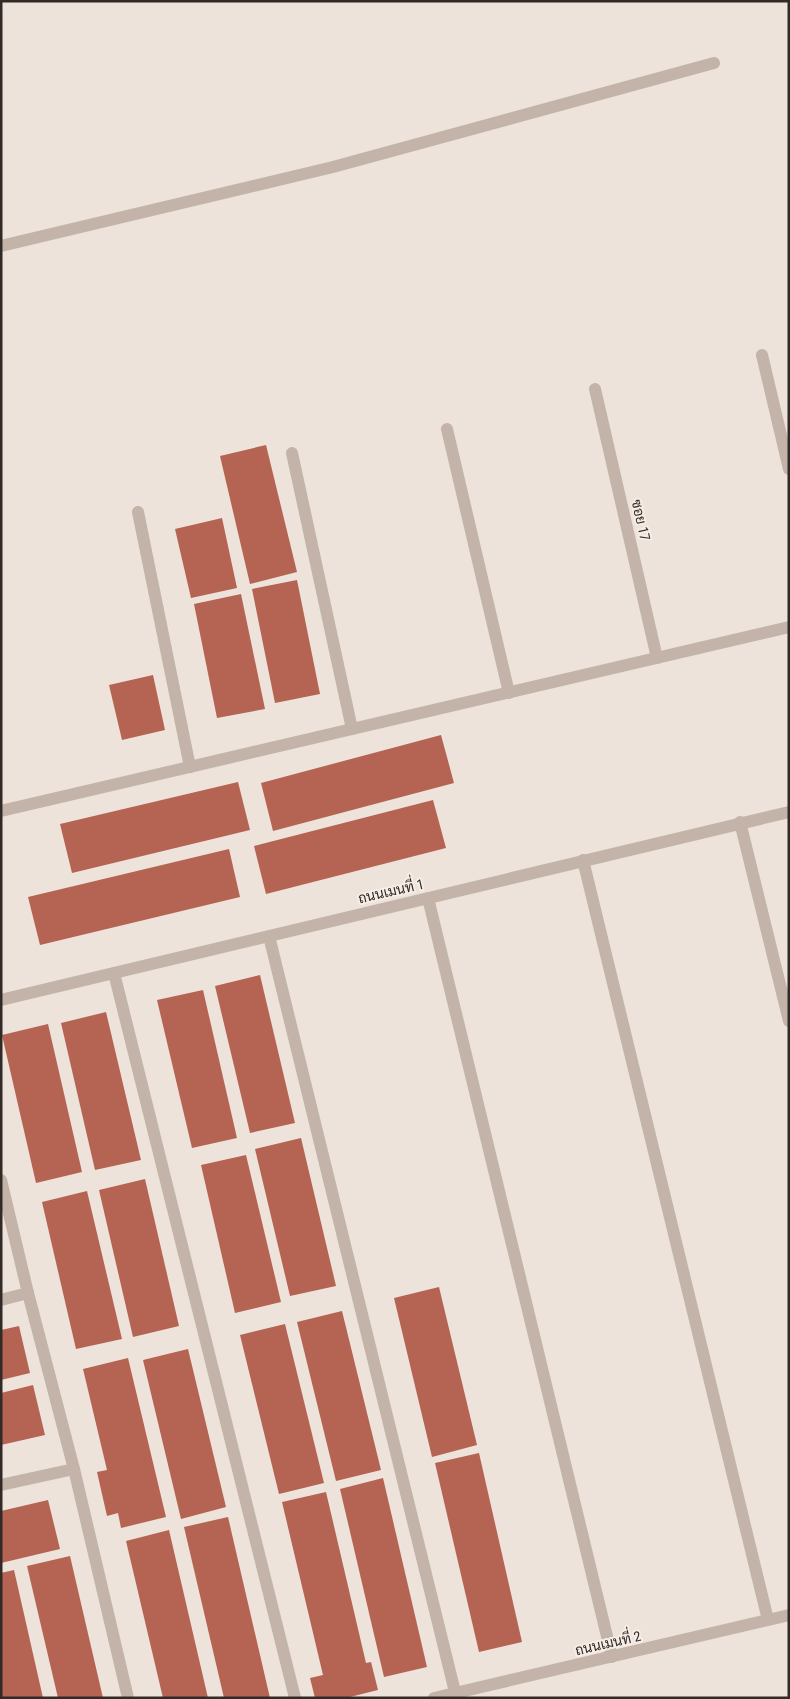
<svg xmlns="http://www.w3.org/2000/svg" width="790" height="1699" font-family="'Roboto Condensed',Sarabun,sans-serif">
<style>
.building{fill:#b56352}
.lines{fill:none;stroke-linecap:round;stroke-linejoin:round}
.minor{stroke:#c4b3a8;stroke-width:12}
.labels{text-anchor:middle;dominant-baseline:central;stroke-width:4;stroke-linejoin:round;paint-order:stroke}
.street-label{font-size:14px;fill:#322a27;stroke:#f6eee6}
</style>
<rect width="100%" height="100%" fill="#ede3db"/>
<g class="building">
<path d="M266 445 297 572 250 584 220 456Z"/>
<path d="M222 518 237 588 191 598 175 529Z"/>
<path d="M297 580 320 694 275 703 252 589Z"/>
<path d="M241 594 265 709 217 718 194 604Z"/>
<path d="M153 675 165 730 122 740 109 685Z"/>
<path d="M441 735 454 783 273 831 261 783Z"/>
<path d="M238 782 250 830 72 873 60 824Z"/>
<path d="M433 800 446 848 266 894 254 846Z"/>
<path d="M229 849 240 897 40 945 28 897Z"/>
<path d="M260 975 295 1123 250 1133 215 986Z"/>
<path d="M203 990 237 1138 192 1148 157 1000Z"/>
<path d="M106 1012 141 1160 95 1170 61 1023Z"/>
<path d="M48 1024 82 1172 36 1183 2 1035Z"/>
<path d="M301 1138 336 1286 290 1296 255 1149Z"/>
<path d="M246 1155 281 1302 235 1313 201 1165Z"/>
<path d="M145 1179 179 1326 133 1337 99 1190Z"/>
<path d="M87 1191 122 1339 76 1349 42 1202Z"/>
<path d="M439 1287 477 1445 432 1457 394 1298Z"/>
<path d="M342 1311 381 1470 336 1481 297 1322Z"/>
<path d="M285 1324 324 1483 279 1494 240 1335Z"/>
<path d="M19 1326 30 1373 1 1380V1330Z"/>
<path d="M188 1349 226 1507 181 1519 143 1360Z"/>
<path d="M128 1358 166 1517 121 1528 118 1513 107 1516 97 1472 107 1470 83 1369Z"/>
<path d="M33 1385 45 1435 1 1445V1393Z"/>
<path d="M479 1453 522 1642 479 1652 435 1463Z"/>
<path d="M383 1478 427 1667 384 1677 340 1489Z"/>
<path d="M326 1492 366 1663 371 1662 378 1690 346 1698H315L310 1678 323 1675 282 1502Z"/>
<path d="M48 1500 60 1549 1 1563V1511Z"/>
<path d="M228 1517 270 1698H224L184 1527Z"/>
<path d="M169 1530 208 1698H163L126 1541Z"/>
<path d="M70 1556 103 1698H58L27 1566Z"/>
<path d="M14 1570 43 1698H1V1573Z"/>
</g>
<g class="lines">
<g class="minor">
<path d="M1 246 333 167 714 63"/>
<path d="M762 355 789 469"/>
<path d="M595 389 657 658"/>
<path d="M447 429 509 693"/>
<path d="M292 453 352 729"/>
<path d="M138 512 190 767"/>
<path d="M1 811 789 627"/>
<path d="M740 822 789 1021"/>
<path d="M583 860 768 1620"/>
<path d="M428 898 612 1657"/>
<path d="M269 936 455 1692"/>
<path d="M114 973 295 1698"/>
<path d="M1 1000 789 812"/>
<path d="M1 1180 28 1293 74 1469 128 1698"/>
<path d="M1 1300 28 1293"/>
<path d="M1 1485 74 1469"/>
<path d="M434 1698 789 1615"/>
</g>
</g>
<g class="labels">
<g class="street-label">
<text transform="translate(641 520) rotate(77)">ซอย 17</text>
<text transform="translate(391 891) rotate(-13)">ถนนเมนที่ 1</text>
<text transform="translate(608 1643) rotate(-13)">ถนนเมนที่ 2</text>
</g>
</g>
<rect width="790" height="1699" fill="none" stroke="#322a27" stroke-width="5"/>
</svg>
